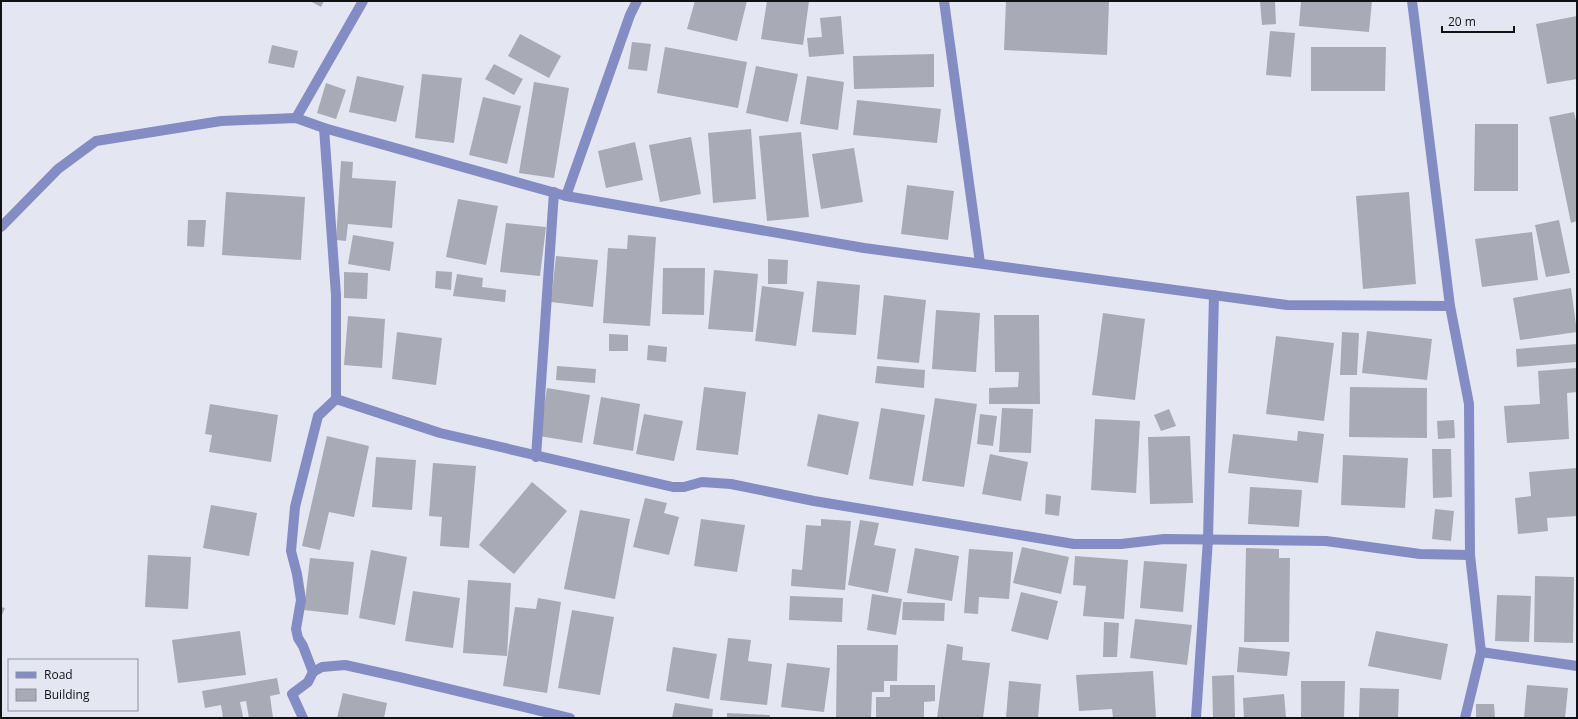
<svg xmlns="http://www.w3.org/2000/svg" width="1578" height="719" font-family="'Open Sans',sans-serif">
<style>
.building{fill:#a8aab5}
.lines{fill:none;stroke-linecap:round;stroke-linejoin:round}
.minor{stroke:#848cc4;stroke-width:10}
</style>
<rect width="100%" height="100%" fill="#e4e6f2"/>
<g class="building">
<path d="M310 1H324L321 7Z"/>
<path d="M695 1H747L737 41 687 29Z"/>
<path d="M767 1H809L803 45 761 39Z"/>
<path d="M1006 1H1109L1107 55 1004 50Z"/>
<path d="M1260 1H1275L1276 24 1262 25Z"/>
<path d="M1301 1H1372L1369 32 1299 26Z"/>
<path d="M841 16 844 54 809 57 807 38 822 37 820 18Z"/>
<path d="M1577 16V79L1547 84 1536 24Z"/>
<path d="M1270 31 1295 33 1291 77 1266 75Z"/>
<path d="M520 34 561 56 549 78 508 56Z"/>
<path d="M632 42 651 44 647 71 628 69Z"/>
<path d="M272 45 298 51 294 68 268 63Z"/>
<path d="M665 47 747 62 738 108 657 93Z"/>
<path d="M1311 47H1386L1385 91H1311Z"/>
<path d="M934 54V87L854 89 853 56Z"/>
<path d="M494 64 523 79 514 95 485 79Z"/>
<path d="M756 66 798 74 788 122 746 113Z"/>
<path d="M422 74 462 78 454 143 415 138Z"/>
<path d="M357 76 404 86 396 122 349 112Z"/>
<path d="M807 76 844 82 838 130 800 124Z"/>
<path d="M534 82 569 88 554 178 519 173Z"/>
<path d="M326 83 346 90 336 119 317 113Z"/>
<path d="M483 97 521 106 507 164 469 155Z"/>
<path d="M857 100 941 109 937 143 853 135Z"/>
<path d="M1574 112 1577 125V221L1571 223 1549 117Z"/>
<path d="M1475 124H1518V191H1474Z"/>
<path d="M751 129 756 199 713 203 708 133Z"/>
<path d="M801 132 809 217 767 221 759 136Z"/>
<path d="M691 137 701 194 660 202 649 145Z"/>
<path d="M635 142 643 180 606 188 598 151Z"/>
<path d="M854 148 863 202 821 209 812 154Z"/>
<path d="M341 161 353 162 352 178 396 181 392 228 348 224 346 241 336 240Z"/>
<path d="M907 185 954 191 948 240 901 234Z"/>
<path d="M226 192 305 197 301 260 222 255Z"/>
<path d="M1409 192 1416 284 1363 289 1356 196Z"/>
<path d="M458 199 498 206 486 265 446 257Z"/>
<path d="M188 220H206L204 247 187 246Z"/>
<path d="M1559 220 1570 273 1546 277 1535 225Z"/>
<path d="M506 223 546 227 540 276 500 272Z"/>
<path d="M1532 232 1538 280 1482 287 1475 239Z"/>
<path d="M353 235 394 242 390 271 348 264Z"/>
<path d="M628 235 656 237 650 326 603 323 608 248 627 249Z"/>
<path d="M556 256 598 260 593 307 551 302Z"/>
<path d="M768 259 788 260 787 284H768Z"/>
<path d="M663 268H705L704 315 662 314Z"/>
<path d="M714 270 758 274 753 332 708 329Z"/>
<path d="M436 271 452 272 451 290 435 288Z"/>
<path d="M344 272 368 273 367 299 344 298Z"/>
<path d="M457 274 483 278 482 287 506 290 505 302 453 296Z"/>
<path d="M817 281 860 285 856 335 812 332Z"/>
<path d="M762 286 804 292 796 346 755 341Z"/>
<path d="M1571 288 1577 332 1520 340 1513 298Z"/>
<path d="M884 295 926 300 919 363 877 359Z"/>
<path d="M936 310 980 313 976 372 932 369Z"/>
<path d="M1103 313 1145 319 1135 400 1092 395Z"/>
<path d="M994 315H1039L1040 404H989V388L1018 387 1019 372H995Z"/>
<path d="M348 316 385 319 382 368 344 365Z"/>
<path d="M1367 331 1432 339 1427 380 1362 373Z"/>
<path d="M397 332 442 338 436 385 392 379Z"/>
<path d="M1342 332 1359 333 1357 375H1340Z"/>
<path d="M609 334 628 335V351H609Z"/>
<path d="M1276 336 1334 343 1324 421 1266 414Z"/>
<path d="M1577 344V362L1517 367 1516 349Z"/>
<path d="M648 345 667 347 666 362 647 360Z"/>
<path d="M557 366 596 369 595 383 556 380Z"/>
<path d="M877 366 925 370 924 388 875 383Z"/>
<path d="M1577 368V392L1567 393 1569 439 1507 443 1504 406 1540 404 1538 371Z"/>
<path d="M704 387 746 392 738 455 696 450Z"/>
<path d="M1350 387 1427 388V438L1349 437Z"/>
<path d="M547 388 590 395 582 443 539 436Z"/>
<path d="M601 397 640 404 633 451 593 444Z"/>
<path d="M935 398 977 404 964 487 922 481Z"/>
<path d="M210 404 278 415 271 462 209 452 212 435 205 434Z"/>
<path d="M881 408 925 415 913 486 869 479Z"/>
<path d="M1002 408 1033 409 1031 453 999 452Z"/>
<path d="M1169 409 1176 426 1161 431 1154 415Z"/>
<path d="M644 414 683 421 674 461 636 454Z"/>
<path d="M818 414 859 422 848 475 807 466Z"/>
<path d="M980 414 997 416 993 446 977 444Z"/>
<path d="M1095 419 1140 421 1136 493 1091 490Z"/>
<path d="M1454 420 1455 438 1438 439 1437 421Z"/>
<path d="M1298 431 1324 434 1318 483 1228 473 1233 434 1297 441Z"/>
<path d="M327 436 369 446 354 517 329 512 320 550 302 546Z"/>
<path d="M1190 436 1193 503 1150 504 1148 437Z"/>
<path d="M1432 449H1451L1452 497 1433 498Z"/>
<path d="M990 454 1028 462 1021 501 982 494Z"/>
<path d="M1343 455 1408 458 1405 508 1341 505Z"/>
<path d="M376 457 416 460 412 510 372 507Z"/>
<path d="M433 463 476 466 469 548 440 546 442 517 429 516Z"/>
<path d="M1577 468V516L1547 518 1548 531 1518 534 1515 498 1531 496 1529 472Z"/>
<path d="M532 482 567 511 514 574 479 545Z"/>
<path d="M1250 487 1302 490 1299 527 1248 524Z"/>
<path d="M1046 494 1061 496 1059 516 1045 514Z"/>
<path d="M645 498 667 503 664 513 679 517 669 555 633 547Z"/>
<path d="M211 505 257 513 249 556 203 548Z"/>
<path d="M1435 509 1454 511 1451 541 1432 539Z"/>
<path d="M580 510 630 519 615 599 564 589Z"/>
<path d="M701 519 745 525 737 572 694 566Z"/>
<path d="M821 519 851 521 845 590 791 586 792 569 802 570 806 525 821 526Z"/>
<path d="M860 520 879 523 874 545 896 549 888 593 848 585Z"/>
<path d="M1022 547 1069 557 1061 594 1013 583Z"/>
<path d="M915 548 959 556 952 601 907 593Z"/>
<path d="M1246 548 1279 549V558H1290L1289 642H1244Z"/>
<path d="M969 549 1013 552 1009 599 979 597 978 614 964 613Z"/>
<path d="M371 550 407 557 395 625 359 618Z"/>
<path d="M148 555 191 557 188 609 145 607Z"/>
<path d="M1075 556 1128 560 1124 619 1083 616 1086 586 1073 585Z"/>
<path d="M310 558 354 562 348 615 304 610Z"/>
<path d="M1144 561 1187 564 1183 612 1140 608Z"/>
<path d="M1535 576 1574 577 1573 643 1534 642Z"/>
<path d="M468 580 511 583 507 656 463 653Z"/>
<path d="M413 591 460 598 453 648 405 641Z"/>
<path d="M1021 592 1058 601 1048 640 1011 631Z"/>
<path d="M872 594 902 599 896 635 867 630Z"/>
<path d="M1497 595 1531 596 1529 642 1495 641Z"/>
<path d="M790 596 843 598 842 622 789 620Z"/>
<path d="M538 598 561 602 547 693 503 686 515 607 536 609Z"/>
<path d="M903 602 945 603 944 621 902 620Z"/>
<path d="M1 607 5 608 1 617Z"/>
<path d="M572 610 614 617 600 695 558 688Z"/>
<path d="M1135 619 1192 625 1187 665 1130 658Z"/>
<path d="M1104 622 1119 623 1117 657H1103Z"/>
<path d="M240 631 246 675 178 683 172 640Z"/>
<path d="M1376 631 1448 644 1441 680 1368 666Z"/>
<path d="M728 638 751 640 748 661 772 664 767 705 720 700Z"/>
<path d="M947 644 963 647 962 660 990 663 983 718H937Z"/>
<path d="M837 645H898L897 681H884V692H872L871 718H836Z"/>
<path d="M673 647 717 654 709 699 666 691Z"/>
<path d="M1239 647 1290 652 1287 676 1237 672Z"/>
<path d="M787 663 830 668 824 712 781 707Z"/>
<path d="M1153 671 1156 717 1113 718 1112 709 1079 711 1076 675Z"/>
<path d="M1234 675 1235 718H1213L1212 676Z"/>
<path d="M277 678 280 694 270 696 273 718H249L246 701 240 702 243 717 238 718H223L221 705 205 708 202 691Z"/>
<path d="M1009 681 1041 684 1038 718H1006Z"/>
<path d="M1301 681H1345L1344 718H1301Z"/>
<path d="M890 685H935V701L924 702V718H876V697H890Z"/>
<path d="M1527 685 1568 688 1565 718H1524Z"/>
<path d="M1360 688 1399 689 1398 718H1359Z"/>
<path d="M343 693 387 703 384 718H337Z"/>
<path d="M1284 694 1286 718H1244L1243 698Z"/>
<path d="M675 703 713 709 712 718H672Z"/>
<path d="M1476 704H1494L1495 718H1476Z"/>
<path d="M727 713 770 715V718H727Z"/>
</g>
<g class="lines">
<g class="minor">
<path d="M944 1 980 263"/>
<path d="M1412 1 1450 306 1469 404 1470 555 1481 652 1465 718"/>
<path d="M296 118 363 1"/>
<path d="M566 196 630 15 637 1"/>
<path d="M1 227 58 169 96 141 221 121 296 118 324 128 566 196 864 248 1287 305 1450 306"/>
<path d="M336 399 440 433 673 487H684L702 482 731 484 814 501 1074 544H1121L1164 539 1326 541 1420 554 1470 555"/>
<path d="M536 457 554 192"/>
<path d="M1481 652 1577 666"/>
<path d="M313 672 303 646 298 638 296 629 301 600 297 574 291 551 295 507 318 416 336 399V295L324 128"/>
<path d="M303 718 292 694 308 682 313 672 322 667 345 665 399 677 570 718"/>
<path d="M1196 718 1208 539 1214 295"/>
</g>
</g>
<rect width="1578" height="719" fill="none" stroke="#111216" stroke-width="4"/>
<rect x="8" y="659" width="130" height="52" fill="#e4e6f2" stroke="#90919a"/>
<rect x="16" y="672" width="20" height="6" fill="#848cc4" stroke="#90919a"/>
<text x="44" y="679" font-size="12" fill="#111216">Road</text>
<rect x="16" y="689" width="20" height="12" fill="#a8aab5" stroke="#90919a"/>
<text x="44" y="699" font-size="12" fill="#111216">Building</text>
<path d="M1442 26v6h72v-6" fill="none" stroke="#111216" stroke-width="2"/>
<text x="1448" y="26" font-size="12" fill="#111216" stroke="#e4e6f2" stroke-width="3" paint-order="stroke">20 m</text>
</svg>
